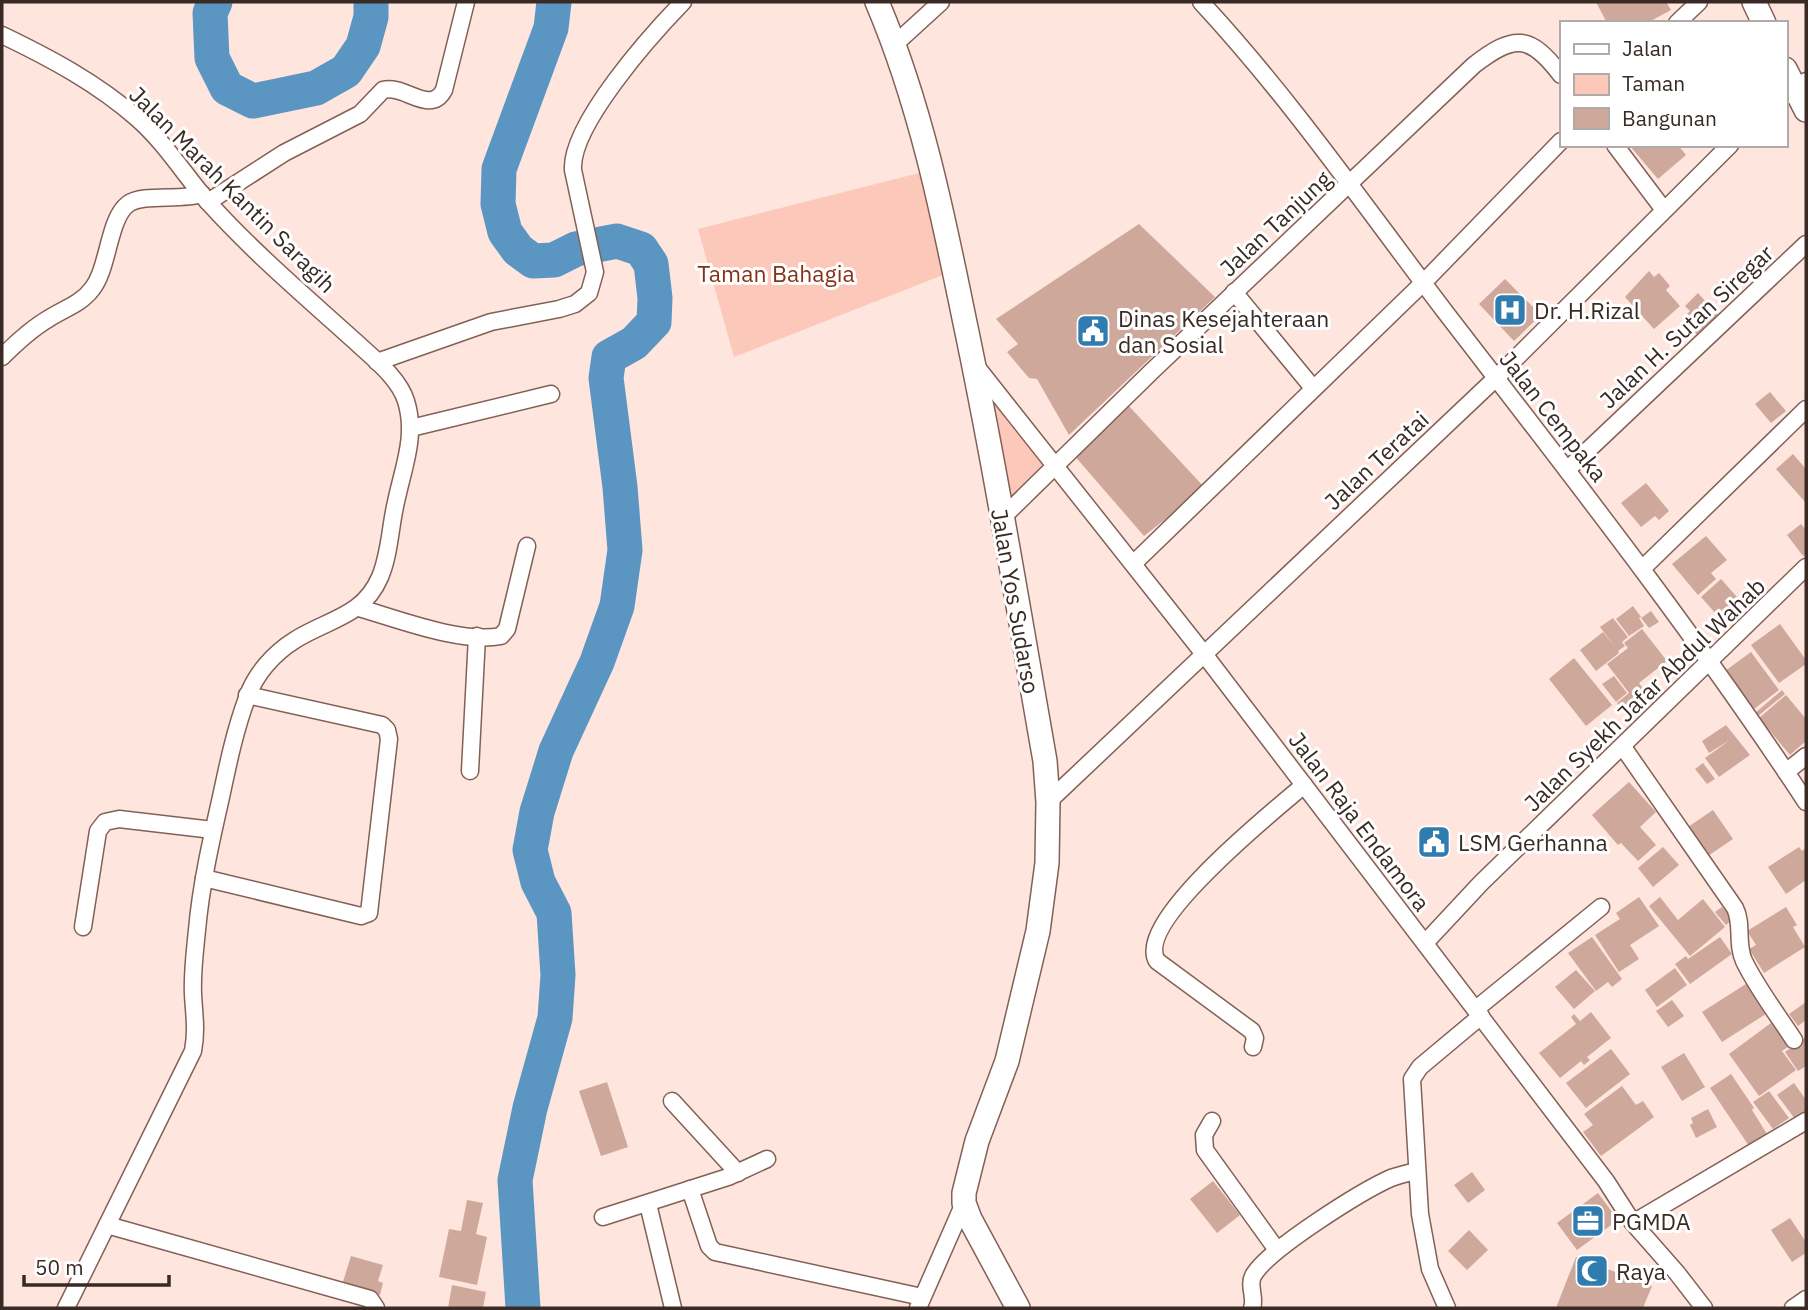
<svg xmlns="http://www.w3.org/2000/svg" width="1808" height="1310" font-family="'IBM Plex Sans',sans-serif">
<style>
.green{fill:#fbc8b9}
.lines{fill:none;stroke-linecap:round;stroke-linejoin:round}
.river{stroke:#5b96c2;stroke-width:35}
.building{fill:#cfa89c}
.street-casing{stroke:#836055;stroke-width:19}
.secondary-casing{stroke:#836055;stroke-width:26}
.street{stroke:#fff;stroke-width:16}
.secondary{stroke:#fff;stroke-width:23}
.labels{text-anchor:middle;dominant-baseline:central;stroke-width:6;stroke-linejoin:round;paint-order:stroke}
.street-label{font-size:23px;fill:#392a25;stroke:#fff}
.park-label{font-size:23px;fill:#863219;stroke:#fff}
.poi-label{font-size:23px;fill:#392a25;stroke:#fff;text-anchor:start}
</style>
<rect width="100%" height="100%" fill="#fee5de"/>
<g class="green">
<path d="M923 172 948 273 734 357 698 229Z"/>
<path d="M978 376 1051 465 1004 512Z"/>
</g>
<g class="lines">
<g class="river">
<path d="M215 2 210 13 212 58 227 88 253 101 316 88 346 71 363 46 371 17V2"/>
<path d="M523 1308 515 1180 530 1108 555 1018 558 975 554 913 538 882 530 850 537 812 556 751 597 662 617 606 625 550 620 487 606 378 609 357 634 343 654 322 655 298 651 264 641 249 617 241 576 249 554 260 533 261 518 250 505 232 498 204 499 169 551 28 554 2"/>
</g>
</g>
<g class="building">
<path d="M1596 2H1666L1671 10 1647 23H1607Z"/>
<path d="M1629 145H1678L1686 155 1658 179Z"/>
<path d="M1139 224 1215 297 1069 435 1037 379 1029 378 1007 352 1018 344 996 319Z"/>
<path d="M1649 271 1654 277 1659 273 1670 286 1666 290 1680 306 1654 329 1625 297Z"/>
<path d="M1505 279 1541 315 1514 341 1479 304Z"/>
<path d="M1698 293 1719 316 1697 335 1682 319 1690 311 1685 306Z"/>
<path d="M1770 392 1786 411 1771 423 1755 404Z"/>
<path d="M1127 404 1205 488 1144 536 1073 454Z"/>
<path d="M1793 454 1806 469V503L1776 469Z"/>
<path d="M1646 483 1669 511 1659 520 1655 516 1641 527 1621 503Z"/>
<path d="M1801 524 1806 530V554L1803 556 1787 535Z"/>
<path d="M1706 536 1727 560 1711 573 1716 579 1698 595 1672 564Z"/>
<path d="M1721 579 1745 606 1725 624 1701 597Z"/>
<path d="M1633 606 1641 617 1639 618 1644 626 1629 636 1616 619Z"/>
<path d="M1651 611 1659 622 1649 628 1641 618Z"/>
<path d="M1613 618 1628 637 1622 642 1625 646 1618 651 1619 653 1596 671 1580 650 1603 632 1616 648 1600 627Z"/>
<path d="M1780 624 1806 660V664L1779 683 1751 645Z"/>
<path d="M1642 629 1667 661 1639 683 1650 698 1626 716 1617 703 1629 693 1607 664 1628 648 1624 643Z"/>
<path d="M1751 652 1779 690 1754 709 1725 671Z"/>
<path d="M1574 658 1612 705 1586 726 1549 679Z"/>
<path d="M1614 676 1627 693 1616 702 1602 684Z"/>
<path d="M1782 690 1785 694 1758 716 1755 713Z"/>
<path d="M1786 695 1806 719V741L1790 755 1759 718Z"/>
<path d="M1726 725 1750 755 1719 777 1705 758 1730 740 1709 753 1702 741Z"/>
<path d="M1703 763 1715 779 1707 784 1695 769Z"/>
<path d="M1629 782 1656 812 1640 827 1656 845 1638 861 1621 843 1618 845 1592 815Z"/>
<path d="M1713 810 1733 839 1708 856 1688 827Z"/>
<path d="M1663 847 1679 865 1653 887 1638 868Z"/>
<path d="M1799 847 1802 851 1806 848V880L1786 894 1768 867Z"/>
<path d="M1639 897 1659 926 1630 945 1639 959 1619 972 1595 935 1620 919 1616 913Z"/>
<path d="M1660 897 1678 920 1703 899 1725 927 1690 956 1649 906Z"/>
<path d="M1722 907 1733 919 1726 925 1715 912Z"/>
<path d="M1786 907 1797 925 1793 927 1805 947 1764 973 1749 949 1756 945 1747 931Z"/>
<path d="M1592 937 1622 979 1612 987 1608 982 1596 991 1568 953Z"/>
<path d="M1720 937 1732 954 1690 984 1675 964 1686 956 1688 959Z"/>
<path d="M1675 968 1687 985 1657 1007 1645 990Z"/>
<path d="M1576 970 1595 991 1574 1009 1555 987Z"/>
<path d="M1749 982 1769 1012 1722 1042 1702 1012Z"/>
<path d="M1672 1000 1684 1016 1668 1027 1656 1011Z"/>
<path d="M1806 1002V1020L1798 1026 1789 1014Z"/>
<path d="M1591 1012 1611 1038 1587 1057 1590 1060 1584 1065 1581 1061 1560 1078 1539 1053 1576 1024 1571 1017 1574 1014 1580 1021Z"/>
<path d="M1771 1023 1788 1047 1782 1051 1796 1070 1759 1096 1729 1054Z"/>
<path d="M1806 1037V1066L1798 1071 1785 1052Z"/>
<path d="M1611 1049 1630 1074 1586 1108 1566 1083Z"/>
<path d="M1684 1053 1705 1087 1682 1101 1661 1067Z"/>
<path d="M1731 1074 1754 1108 1752 1110 1767 1134 1749 1146 1710 1088Z"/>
<path d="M607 1082 628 1147 601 1156 579 1091Z"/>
<path d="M1794 1083 1806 1100V1117L1798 1123 1777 1095Z"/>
<path d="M1622 1086 1636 1105 1643 1101 1654 1117 1601 1156 1583 1132 1593 1125 1584 1114Z"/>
<path d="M1769 1091 1789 1118 1773 1129 1753 1102Z"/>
<path d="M1708 1109 1717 1127 1696 1138 1690 1125 1693 1123 1691 1118Z"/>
<path d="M1472 1172 1485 1190 1468 1203 1454 1185Z"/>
<path d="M1213 1181 1240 1215 1217 1233 1190 1199Z"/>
<path d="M1598 1193 1618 1220 1577 1250 1557 1223Z"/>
<path d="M467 1200 483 1203 476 1234 487 1237 477 1285 439 1277 449 1229 461 1231Z"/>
<path d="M1790 1218 1806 1242V1253L1792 1262 1771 1230Z"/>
<path d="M1469 1230 1488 1250 1467 1270 1448 1251Z"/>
<path d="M351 1256 383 1265 378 1281 383 1283 380 1295 342 1285Z"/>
<path d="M1576 1257 1652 1286 1643 1308H1556Z"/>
<path d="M452 1285 486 1292 483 1308H448Z"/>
</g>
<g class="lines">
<defs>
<g id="street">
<path d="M1201 2C1291 99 1366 208 1446 313 1570 474 1695 633 1806 802"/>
<path d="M1677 23 1699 2"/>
<path d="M2 35C50 58 97 83 138 119 165 143 184 174 208 202 254 253 306 297 357 343 374 359 399 378 406 401 417 436 403 468 396 502 390 527 390 553 380 577 363 617 328 619 295 640 274 653 255 674 247 698 235 730 228 764 221 797 211 841 201 885 197 930 195 950 192 973 193 994 194 1014 197 1030 193 1051L66 1308"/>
<path d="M895 44 941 2"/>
<path d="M1785 96 1806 81"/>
<path d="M1615 145 1664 210"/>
<path d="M208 202 284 153 360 114 383 90C405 84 430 116 444 90L466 2"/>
<path d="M1234 292 1313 388"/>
<path d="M2 357C16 343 31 329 48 319 63 309 81 304 92 289 109 268 108 219 128 204 143 193 180 201 202 194"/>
<path d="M377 362 491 322 559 309 575 304 589 293 595 272 573 170C570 125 652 34 683 2"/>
<path d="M976 366 1204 654 1606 1181 1633 1223 1677 1273 1704 1308"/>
<path d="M411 428 551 394"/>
<path d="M1567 470 1806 244"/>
<path d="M1001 519 1151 372 1474 65C1514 34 1530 34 1561 75"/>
<path d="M1134 563 1423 283 1561 141"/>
<path d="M1643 568 1806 409"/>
<path d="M359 608C398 619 461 644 501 636L507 629 527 546"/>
<path d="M1623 747 1735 908C1743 924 1736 944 1744 961 1757 988 1777 1014 1794 1040"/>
<path d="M470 771 477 636"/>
<path d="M1786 772 1806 756"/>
<path d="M1048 802 1496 378 1730 145"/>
<path d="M204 878 361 916 369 913 389 739 387 730 382 725 247 695"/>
<path d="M83 927 98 831 105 822 119 819 213 830"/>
<path d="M1425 943 1481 883 1806 567"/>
<path d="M1476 1009 1601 907"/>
<path d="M1253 1047 1255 1038 1252 1031 1157 961C1134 922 1275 810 1304 785"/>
<path d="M672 1101 738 1173"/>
<path d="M1212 1121 1204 1135 1205 1150 1277 1250"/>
<path d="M690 1189 709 1246 715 1252 922 1297"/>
<path d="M648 1204 673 1308"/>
<path d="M603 1217 728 1177 767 1159"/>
<path d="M1633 1223 1806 1121"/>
<path d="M107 1225 370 1299 376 1308"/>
<path d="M918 1308 964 1203"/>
<path d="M1252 1308C1256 1298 1248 1286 1253 1276 1267 1250 1362 1191 1391 1178 1399 1175 1408 1173 1417 1171"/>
<path d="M1447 1308 1430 1269 1420 1214 1412 1079 1420 1067 1481 1016"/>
<path d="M1793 1308 1806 1299"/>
</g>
<g id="secondary">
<path d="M877 2C920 103 942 210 964 318 995 465 1019 613 1045 761L1048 802 1047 863 1038 931 1007 1061 977 1141 964 1193V1203L970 1219 1018 1308"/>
<path d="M1754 2 1764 23"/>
<path d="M1785 69 1806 110"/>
</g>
</defs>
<use href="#street" class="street-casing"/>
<use href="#secondary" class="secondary-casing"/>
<use href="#street" class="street"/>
<use href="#secondary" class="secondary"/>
</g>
<defs>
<symbol id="hospital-square" viewBox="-11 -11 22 22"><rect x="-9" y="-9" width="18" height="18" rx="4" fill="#317caf" stroke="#fff"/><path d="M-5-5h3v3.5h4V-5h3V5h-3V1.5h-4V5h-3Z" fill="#fff"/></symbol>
<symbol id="civic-square" viewBox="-11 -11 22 22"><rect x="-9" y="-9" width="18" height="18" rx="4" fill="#317caf" stroke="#fff"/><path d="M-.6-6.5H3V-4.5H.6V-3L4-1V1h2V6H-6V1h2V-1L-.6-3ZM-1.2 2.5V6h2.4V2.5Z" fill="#fff"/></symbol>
<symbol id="office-square" viewBox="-11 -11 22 22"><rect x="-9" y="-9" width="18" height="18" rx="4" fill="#317caf" stroke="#fff"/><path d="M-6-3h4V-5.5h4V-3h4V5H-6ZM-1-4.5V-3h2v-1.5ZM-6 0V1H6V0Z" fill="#fff"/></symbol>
<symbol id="mosque-square" viewBox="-11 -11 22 22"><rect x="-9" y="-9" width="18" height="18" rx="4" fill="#317caf" stroke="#fff"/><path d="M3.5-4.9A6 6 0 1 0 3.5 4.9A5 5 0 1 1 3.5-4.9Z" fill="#fff"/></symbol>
</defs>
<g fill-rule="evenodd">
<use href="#hospital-square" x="1491" y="291" width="38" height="38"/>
<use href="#civic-square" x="1074" y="312" width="38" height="38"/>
<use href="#civic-square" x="1415" y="823" width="38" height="38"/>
<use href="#office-square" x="1569" y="1202" width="38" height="38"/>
<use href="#mosque-square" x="1573" y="1252" width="38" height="38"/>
</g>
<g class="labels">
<g class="street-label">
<text transform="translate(233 189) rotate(45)">Jalan Marah Kantin Saragih</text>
<text transform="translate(1275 223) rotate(-43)">Jalan Tanjung</text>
<text transform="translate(1686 326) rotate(-43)">Jalan H. Sutan Siregar</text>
<text transform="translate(1554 416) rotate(52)">Jalan Cempaka</text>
<text transform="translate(1376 460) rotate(-43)">Jalan Teratai</text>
<text transform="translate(1016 601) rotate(80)">Jalan Yos Sudarso</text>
<text transform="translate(1644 694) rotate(-44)">Jalan Syekh Jafar Abdul Wahab</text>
<text transform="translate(1360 821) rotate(53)">Jalan Raja Endamora</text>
</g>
<g class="park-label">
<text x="776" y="273">Taman Bahagia</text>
</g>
<g class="poi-label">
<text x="1534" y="310">Dr. H.Rizal</text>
<text x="1118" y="318">Dinas Kesejahteraan<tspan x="1118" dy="26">dan Sosial</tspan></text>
<text x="1458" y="842">LSM Gerhanna</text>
<text x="1612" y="1221">PGMDA</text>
<text x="1616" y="1271">Raya</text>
</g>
</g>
<rect width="1808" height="1310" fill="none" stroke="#392a25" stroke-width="7"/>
<rect x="1560" y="21" width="228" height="126" fill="#ffffff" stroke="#b0aaa8" stroke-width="2"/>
<rect x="1574" y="44" width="35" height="10" fill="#ffffff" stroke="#b0aaa8" stroke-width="2"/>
<text x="1622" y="56" font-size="21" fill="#392a25">Jalan</text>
<rect x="1574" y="74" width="35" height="21" fill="#fbc8b9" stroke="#b0aaa8" stroke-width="2"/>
<text x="1622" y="91" font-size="21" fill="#392a25">Taman</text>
<rect x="1574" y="108" width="35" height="21" fill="#cfa89c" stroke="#b0aaa8" stroke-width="2"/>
<text x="1622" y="126" font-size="21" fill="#392a25">Bangunan</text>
<path d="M24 1275v10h145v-10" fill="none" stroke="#392a25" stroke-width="3.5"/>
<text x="35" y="1275" font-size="21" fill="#392a25" stroke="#ffffff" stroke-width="5" paint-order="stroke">50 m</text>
</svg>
